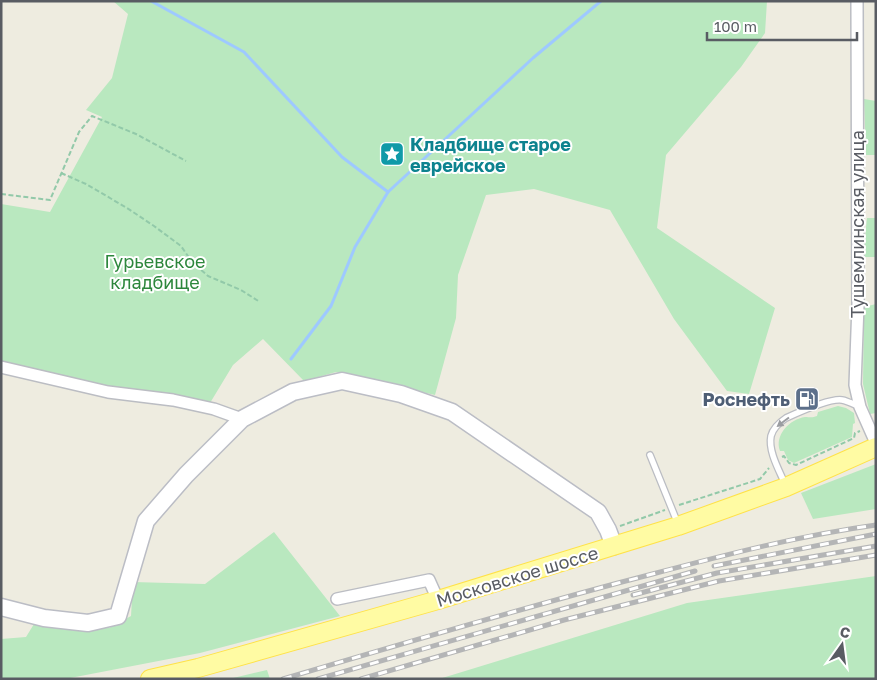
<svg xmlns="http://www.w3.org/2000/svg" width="877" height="680" font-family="'Golos Text',sans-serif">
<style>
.green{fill:#b9e8bf}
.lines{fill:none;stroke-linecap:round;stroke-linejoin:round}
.stream{stroke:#9ec9ff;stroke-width:3}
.lane-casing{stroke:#bbbdc3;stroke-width:8}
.street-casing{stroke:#bbbdc3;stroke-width:14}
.secondary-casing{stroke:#bbbdc5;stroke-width:19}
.primary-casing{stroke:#ffe248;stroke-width:20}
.path{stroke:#92c9a9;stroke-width:2;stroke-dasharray:5 2.5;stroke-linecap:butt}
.lane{stroke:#fff;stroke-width:5.5}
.street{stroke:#fff;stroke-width:11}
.secondary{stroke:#fff;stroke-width:16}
.primary{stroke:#fffba3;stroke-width:18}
.rail-casing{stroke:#b4b5b6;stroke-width:5}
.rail{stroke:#fff;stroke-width:3;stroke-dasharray:9;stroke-linecap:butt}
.oneway{fill:#9b9da1}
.labels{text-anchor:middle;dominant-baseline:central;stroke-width:4;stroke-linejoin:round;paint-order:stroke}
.culture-label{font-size:18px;font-weight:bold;fill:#0d838f;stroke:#fff;text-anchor:start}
.street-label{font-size:18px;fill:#595c63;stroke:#fff}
.park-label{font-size:18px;fill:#2d873c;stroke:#fff}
.service-label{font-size:18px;font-weight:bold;fill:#4e5e75;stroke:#fff;text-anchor:end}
</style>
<rect width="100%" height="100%" fill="#eeece0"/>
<g class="green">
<path d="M113 1H767L765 33 741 67 666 155 657 228 775 308 749 394 727 391 674 319 610 210 534 189 486 195 458 275 456 318 435 395 336 372 304 381 263 339 233 365 210 403 109 388 1 362V204L50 212 102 117 86 110 112 78 128 14Z"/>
<path d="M864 99 876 101V155H866Z"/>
<path d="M867 218H876V257H863Z"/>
<path d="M876 304V413L870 414 863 384 864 307Z"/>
<path d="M838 406 846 408 854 413 855 423 853 424 852 437 794 463 788 460 784 451H780C774 435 790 419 805 417 810 417 812 418 817 416L818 412Z"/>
<path d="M876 464V509L813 519 801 493Z"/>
<path d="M274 532 340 616 200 653 65 679H1V639L26 637 34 624 61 629 109 628 131 616 133 582 205 584Z"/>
<path d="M876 576V679H439L687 603Z"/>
<path d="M267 670 270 679H229Z"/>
</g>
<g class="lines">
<g class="stream">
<path d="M151 1 244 52 342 157 388 192"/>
<path d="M291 359 331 306 355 247 388 192 533 58 601 1"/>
</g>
<defs>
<g id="lane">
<path d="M650 455 678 524"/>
<path d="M785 484C779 470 768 451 771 436 773 428 780 422 786 418 797 413 830 398 842 400 848 401 855 405 860 407"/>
</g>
<g id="street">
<path d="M857 1 858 305 855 385 860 407 876 443"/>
<path d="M1 367 108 392 173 400 214 409 242 419"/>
<path d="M337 599 429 580 438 600"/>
</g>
<path id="secondary" d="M1 607 44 618 88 623 118 616 146 521 186 475 242 419 293 392 342 381 401 394 452 412 598 512 608 530 614 546"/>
<path id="primary" d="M150 679 198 668 438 600 678 526 786 487 876 447"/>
</defs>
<use href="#lane" class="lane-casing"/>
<use href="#street" class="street-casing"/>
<use href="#secondary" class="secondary-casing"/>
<use href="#primary" class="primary-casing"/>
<g class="path">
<path d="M61 173 86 184 127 208 154 226 181 246 192 262 208 276 241 290 260 302"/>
<path d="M1 194 50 200 79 132 92 116 136 134 186 161"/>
<path d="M782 457 784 456 789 463 796 465 854 438 855 433 860 431"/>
<path d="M679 505 760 479 769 468"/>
<path d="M620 526 665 510"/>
</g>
<use href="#lane" class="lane"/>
<use href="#street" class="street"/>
<use href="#secondary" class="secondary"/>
<use href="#primary" class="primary"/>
<defs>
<g id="rail">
<path d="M714 566 876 534"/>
<path d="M633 595 717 573 876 546"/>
<path d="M283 679C394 646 506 613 618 583 703 561 788 537 876 525"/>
<path d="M318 679 695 571"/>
<path d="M361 679 564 620 719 581 876 555"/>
</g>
</defs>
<use href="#rail" class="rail-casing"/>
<use href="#rail" class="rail"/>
</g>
<defs><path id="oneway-solid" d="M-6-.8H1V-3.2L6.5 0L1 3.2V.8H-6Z" transform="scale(1.25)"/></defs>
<use class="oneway" href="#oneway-solid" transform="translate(783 422) rotate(143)"/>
<defs>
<symbol id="sight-square" viewBox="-11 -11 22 22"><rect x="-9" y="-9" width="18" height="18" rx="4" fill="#0f9aa8" stroke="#fff"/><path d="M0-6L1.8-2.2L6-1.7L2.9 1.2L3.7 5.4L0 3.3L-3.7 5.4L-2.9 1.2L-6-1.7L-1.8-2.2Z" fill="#fff"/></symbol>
<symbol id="fuel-square" viewBox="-11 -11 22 22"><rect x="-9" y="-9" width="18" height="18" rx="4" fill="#5c6f8a" stroke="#fff"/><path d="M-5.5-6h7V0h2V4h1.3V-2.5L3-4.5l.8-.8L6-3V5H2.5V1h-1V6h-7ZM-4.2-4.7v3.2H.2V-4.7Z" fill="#fff"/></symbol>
</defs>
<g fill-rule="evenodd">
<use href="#sight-square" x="378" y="140" width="28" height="28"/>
<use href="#fuel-square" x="793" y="385" width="28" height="28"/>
</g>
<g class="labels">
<g class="culture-label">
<text x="410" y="144">Кладбище старое<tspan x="410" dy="21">еврейское</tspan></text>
</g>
<g class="street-label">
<text transform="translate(857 224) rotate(-90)">Тушемлинская улица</text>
<text transform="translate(517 576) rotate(-17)">Московское шоссе</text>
</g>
<g class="park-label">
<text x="155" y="261">Гурьевское<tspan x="155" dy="21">кладбище</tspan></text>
</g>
<g class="service-label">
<text x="790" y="399">Роснефть</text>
</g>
</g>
<rect width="877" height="680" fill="none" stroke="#595c63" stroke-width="5"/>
<g transform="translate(842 645) rotate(14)" stroke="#ffffff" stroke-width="4" paint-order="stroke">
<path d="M0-4L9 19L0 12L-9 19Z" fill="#595c63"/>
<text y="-8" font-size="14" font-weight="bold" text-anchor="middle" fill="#595c63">С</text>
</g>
<path d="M707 32v8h150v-8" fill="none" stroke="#595c63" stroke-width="2.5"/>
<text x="714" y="32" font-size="15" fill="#595c63" stroke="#ffffff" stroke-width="4" paint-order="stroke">100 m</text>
</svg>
